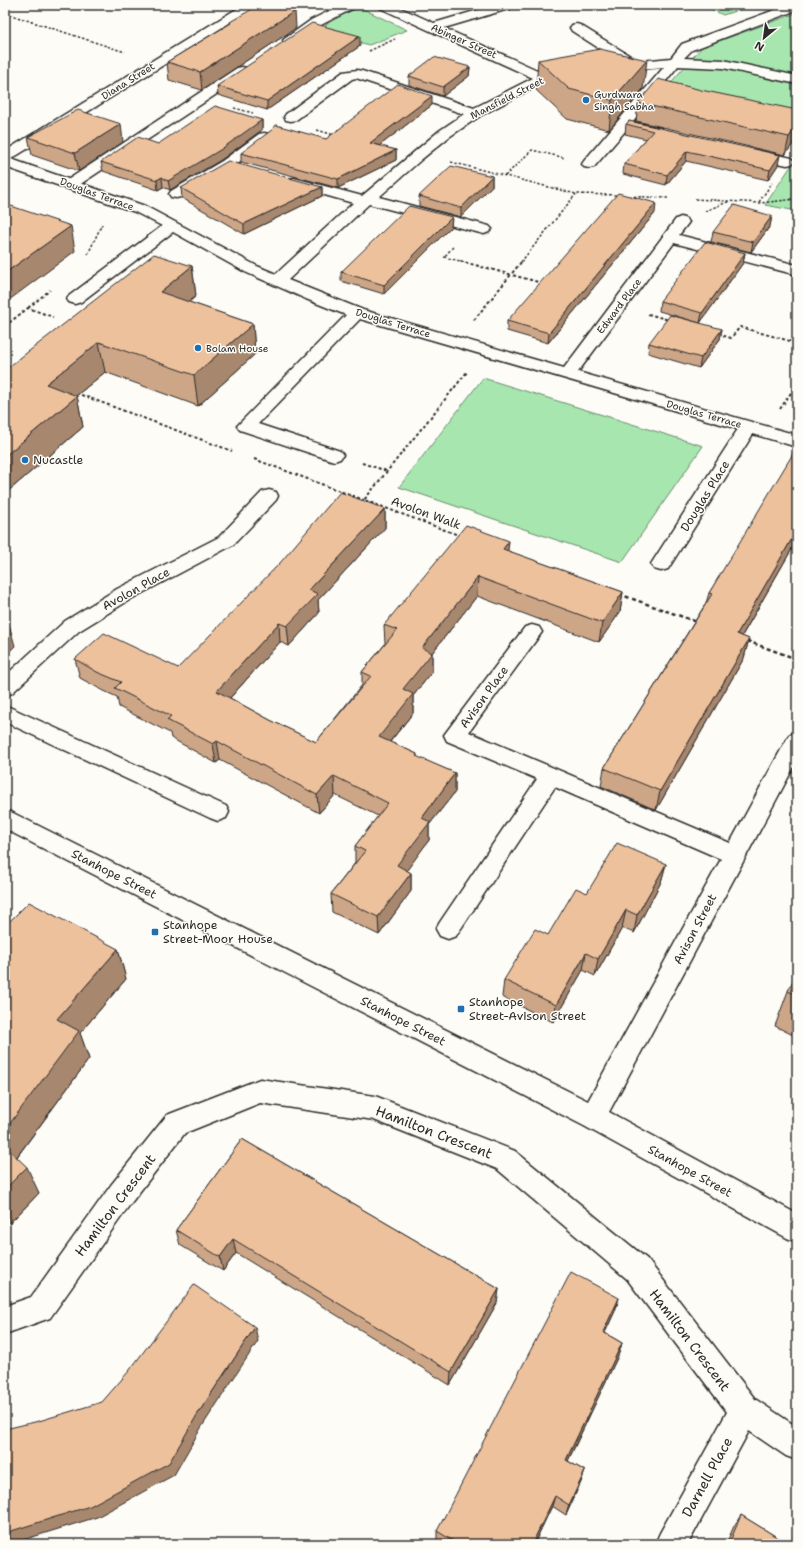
<svg xmlns="http://www.w3.org/2000/svg" width="802" height="1549" font-family="'Shantell Sans',sans-serif">
<style>
.green{fill:#a7e7af;stroke:#69896d}
.lines{fill:none;stroke-linecap:round;stroke-linejoin:round}
.lane-casing{stroke:#2b2b2b;stroke-width:3}
.street-casing{stroke:#2b2b2b;stroke-width:3}
.path-far2{stroke:#2b2b2b;stroke-width:1.5;stroke-dasharray:2.5 2;stroke-linecap:butt}
.path-far1{stroke:#2b2b2b;stroke-width:2;stroke-dasharray:3 2.5;stroke-linecap:butt}
.path{stroke:#2b2b2b;stroke-width:2.5;stroke-dasharray:4 3;stroke-linecap:butt}
.lane{fill:#fdfcf7;fill-rule:evenodd}
.street{fill:#fdfcf7;fill-rule:evenodd}
.wall{fill:#cda687;stroke:#2b2b2b}
.shaded-wall{fill:#a7876e;stroke:#2b2b2b}
.building{fill:#eec19d;stroke:#2b2b2b}
.poi-dot{fill:#1f6fb2;stroke:#fdfcf7;stroke-width:1.5}
.labels{text-anchor:middle;dominant-baseline:central;stroke-width:3;stroke-linejoin:round;paint-order:stroke}
.far-street-label{font-size:10px;fill:#2b2b2b;stroke:#fdfcf7}
.far-poi-label{font-size:10px;fill:#2b2b2b;stroke:#fdfcf7;text-anchor:start}
.poi-label{font-size:12px;fill:#2b2b2b;stroke:#fdfcf7;text-anchor:start}
.street-label{font-size:12px;fill:#2b2b2b;stroke:#fdfcf7}
.near-street-label{font-size:14px;fill:#2b2b2b;stroke:#fdfcf7}
</style>
<rect width="100%" height="100%" fill="#fdfcf7"/>
<filter id="ink" filterUnits="userSpaceOnUse"><feTurbulence type="fractalNoise" baseFrequency=".025" numOctaves="2"/><feDisplacementMap in="SourceGraphic" scale="8" xChannelSelector="R" yChannelSelector="G"/><feConvolveMatrix kernelMatrix="1 2 1 2 8 2 1 2 1" color-interpolation-filters="sRGB"/></filter>
<g filter="url(#ink)">
<g class="green">
<path d="M703 5H754L723 15Z"/>
<path d="M359 7 407 30 369 45 318 31 332 20Z"/>
<path d="M797 13V116L666 88 702 47Z"/>
<path d="M797 157V211L765 205Z"/>
<path d="M483 378 703 446 622 562 399 487Z"/>
</g>
<g class="lines">
<defs>
<g id="lane">
<path d="M341 5H356L354 8 319 26 294 43H284L283 40 311 20Z"/>
<path d="M576 24 580 25 640 62 642 65 640 68H630L572 31 570 28 572 25Z"/>
<path d="M242 67 247 68 249 71 247 74 76 187 71 188 66 187 64 184 66 181 237 68Z"/>
</g>
<g id="street">
<path d="M243 5H258L256 8 11 159 145 206 257 266 276 274 353 203 289 185 287 182 289 179 294 178 362 196 439 131 464 114 356 78 352 79 296 120 291 121 286 120 284 117 286 114 343 72 357 70 362 71 474 108 533 78 380 8 378 5H394L434 23 495 5H514L512 8 444 28 546 74 566 70 571 71 573 74 571 77 547 81 537 86 480 116 449 137 422 159 379 197 489 226 492 229 489 232 484 234 369 204 288 280 363 310 564 368 676 219 681 217 686 219 689 222 679 235 797 265V275L674 243 578 372 797 435V447L753 434 668 569 661 571 654 569 651 564 738 429 360 319 258 424 340 451 343 455 340 459 334 461 240 430 237 426 346 315 306 299 245 272 173 232 81 302 75 304 69 302 67 299 69 296 162 226 135 212 5 167V151Z"/>
<path d="M788 5H797V10L692 50 684 58 723 60 797 76V84L723 68 678 66 633 122 661 128 663 131 661 134 656 135 627 129 594 167 589 168 584 167 582 164 584 161 664 67 616 71 611 70 609 67 611 64 671 58 682 44Z"/>
<path d="M264 133 269 134 271 137 269 140 232 167 181 197 176 198 171 197 169 194 171 191 222 161 259 134Z"/>
<path d="M750 149 792 158 794 161 792 164 787 165 745 156 743 153 745 150Z"/>
<path d="M269 490 276 492 278 496 276 500 233 545 131 599 79 631 12 693 5 696V676L65 621 117 589 219 537 262 492Z"/>
<path d="M532 625 539 627 542 632 469 732 730 843 789 735 797 733V761L609 1112 797 1214V1242L787 1238 584 1126 5 829V810L13 813 588 1101 721 859 555 787 456 936 448 939 440 936 436 929 440 922 537 779 447 741 444 735 525 627Z"/>
<path d="M5 705 226 806 229 812 226 818 218 821 210 818 5 722Z"/>
<path d="M260 1079 375 1096 515 1151 647 1259 755 1399 797 1427V1460L786 1456 749 1431 688 1544H655L660 1533 727 1412 627 1279 497 1169 374 1120 260 1103 185 1133 131 1203 50 1318 5 1334V1306L31 1297 111 1185 167 1115Z"/>
</g>
</defs>
<use href="#lane" class="lane-casing"/>
<use href="#street" class="street-casing"/>
<g class="path-far2">
<path d="M5 13 125 52"/>
<path d="M369 51 395 39"/>
<path d="M234 108 253 113"/>
<path d="M317 130 334 135"/>
<path d="M451 162 576 194 618 195"/>
<path d="M505 176 532 150 565 158"/>
<path d="M625 196 668 198"/>
<path d="M695 199 759 203 797 199"/>
<path d="M759 202 772 183"/>
<path d="M705 211 730 201"/>
<path d="M453 247 444 257 464 262"/>
<path d="M88 254 102 224"/>
<path d="M521 262 576 194"/>
</g>
<g class="path-far1">
<path d="M460 261 542 283"/>
<path d="M28 308 50 290"/>
<path d="M648 314 669 320"/>
<path d="M474 320 522 261"/>
<path d="M5 326 28 308 53 317"/>
<path d="M718 334 731 338 740 327 797 343"/>
<path d="M5 367 11 369"/>
<path d="M76 393 232 451"/>
<path d="M780 409 797 384"/>
<path d="M254 459 364 500"/>
<path d="M362 463 387 471"/>
<path d="M461 536 364 500 467 372"/>
</g>
<g class="path">
<path d="M619 594 697 622"/>
<path d="M747 641 797 659"/>
</g>
<use href="#lane" class="lane"/>
<use href="#street" class="street"/>
</g>
<g class="wall">
<path d="M230 22 296 28 202 90 169 80 167 62 230 23Z"/>
<path d="M360 46 267 110 218 95 217 86Z"/>
<path d="M538 60 643 89 609 130 567 119 536 90Z"/>
<path d="M470 67 469 76 443 96 409 85V76Z"/>
<path d="M638 103 797 110V138L785 155 636 121Z"/>
<path d="M432 105 379 146 396 150V160L338 188 241 162V153L326 139Z"/>
<path d="M262 120V130L221 160 170 190 163 187 158 190 103 171 101 162 158 144Z"/>
<path d="M629 121 778 165 768 180 686 161 666 185 623 174 624 164 646 139 625 134 626 124Z"/>
<path d="M28 137 123 142 79 171 32 155Z"/>
<path d="M492 176V186L461 217 419 206V196Z"/>
<path d="M322 187V196L244 234 182 198 181 188Z"/>
<path d="M655 213 548 343 507 331V321Z"/>
<path d="M772 216 770 226 751 252 711 242 713 232Z"/>
<path d="M452 217 451 227 384 294 341 281V272Z"/>
<path d="M745 253 743 263 700 323 659 311 660 301Z"/>
<path d="M192 266 196 296 189 302 253 324 255 354 198 406 105 372 76 396H77L83 427 5 494V369H6Z"/>
<path d="M722 329 720 339 699 368 648 353 649 343Z"/>
<path d="M797 453V540L742 636 749 639 744 658 656 810 601 786 604 768 706 603 709 593Z"/>
<path d="M385 509V528L318 600 319 613 289 646 280 642 230 698 270 720 316 742 362 685V672L385 644 384 625 508 551 623 592 620 612 599 642 477 596 432 653V672L413 696V713L390 742 417 754V757L455 773V792L429 825V840L406 870 411 873V891L379 935 332 912 331 894 355 863V846L378 816 335 795 319 813 220 760 216 763 171 738 170 733 119 707 117 697 102 690 80 678 75 659 178 668Z"/>
<path d="M666 864 661 882 634 933 622 928 595 976 583 970 553 1022 502 997 504 980 548 935 587 893Z"/>
<path d="M5 926 118 949 126 979 80 1033 89 1059 17 1157 39 1193 10 1223H5Z"/>
<path d="M797 973V1037L775 1026 788 991Z"/>
<path d="M242 1139 499 1289 497 1303 450 1385 236 1253 223 1271 180 1245 176 1230Z"/>
<path d="M619 1298 615 1311 605 1333 622 1343 618 1356 568 1461 585 1471 581 1482 566 1515 552 1506 534 1544H441L437 1541V1531Z"/>
<path d="M741 1515 788 1544H726L734 1526Z"/>
</g>
<g class="shaded-wall">
<path d="M448 5H458L448 7Z"/>
<path d="M295 11 296 28 202 90 200 72Z"/>
<path d="M360 36V46L267 110V101Z"/>
<path d="M647 60 643 89 609 130 612 100Z"/>
<path d="M470 67 469 76 443 96V87Z"/>
<path d="M432 96V105L370 153V143Z"/>
<path d="M262 120V130L221 160 170 190 168 181Z"/>
<path d="M121 124 123 142 79 171 75 153Z"/>
<path d="M797 126V138L785 155 789 137Z"/>
<path d="M396 150V160L338 188V179Z"/>
<path d="M687 151 686 161 666 185 667 175Z"/>
<path d="M780 155 778 165 768 180 770 170Z"/>
<path d="M492 176V186L461 217V208Z"/>
<path d="M162 177 163 187 158 190 157 180Z"/>
<path d="M322 187V196L244 234V224Z"/>
<path d="M656 203 655 213 548 343 549 333Z"/>
<path d="M772 216 770 226 751 252 753 242Z"/>
<path d="M452 217 451 227 384 294V285Z"/>
<path d="M71 226 75 251 5 303V273Z"/>
<path d="M745 253 743 263 700 323 702 313Z"/>
<path d="M192 266 196 296 165 322 160 292Z"/>
<path d="M253 324 255 354 198 406 194 375Z"/>
<path d="M722 329 720 339 699 368 701 358Z"/>
<path d="M99 342 105 372 53 415 46 384Z"/>
<path d="M77 396 83 427 5 494V456Z"/>
<path d="M385 509V528L318 600 319 613 289 646 287 626 309 590Z"/>
<path d="M797 530V540L732 653 737 634Z"/>
<path d="M509 541 507 560 503 549Z"/>
<path d="M478 577 477 596 432 653V672L413 696V713L379 755V737L403 689 422 648Z"/>
<path d="M623 592 620 612 599 642 602 623Z"/>
<path d="M6 613 15 646 5 656V614Z"/>
<path d="M279 623 280 642 219 710 217 691Z"/>
<path d="M749 639 744 658 656 810 660 791Z"/>
<path d="M217 741 220 760 216 763 213 744Z"/>
<path d="M455 773V792L429 825V840L397 884V865L422 818Z"/>
<path d="M334 776 335 795 319 813 317 795Z"/>
<path d="M666 864 661 882 634 933 637 915Z"/>
<path d="M411 873V891L379 935 378 917Z"/>
<path d="M626 910 622 928 595 976 598 959Z"/>
<path d="M118 949 126 979 80 1033 89 1059 10 1166 5 1154V1130L57 1019Z"/>
<path d="M586 953 583 970 553 1022 556 1005Z"/>
<path d="M27 1167 39 1193 10 1223 5 1214V1189Z"/>
<path d="M233 1239 236 1253 223 1271 220 1257Z"/>
<path d="M499 1289 497 1303 450 1385 451 1372Z"/>
<path d="M619 1298 615 1311 599 1345 603 1332Z"/>
<path d="M255 1327 258 1341 201 1428 174 1475 97 1517 10 1544H5V1533L197 1415Z"/>
<path d="M622 1343 618 1356 563 1471 566 1460Z"/>
<path d="M585 1471 581 1482 566 1515 569 1505Z"/>
<path d="M555 1496 552 1506 534 1544H532Z"/>
</g>
<g class="building">
<path d="M259 5H274L295 11 200 72 167 62 231 23 230 22Z"/>
<path d="M312 23 360 36 267 101 217 86Z"/>
<path d="M600 49 647 60 612 100 569 89 538 60Z"/>
<path d="M434 57 470 67 443 87 409 76Z"/>
<path d="M658 79 701 90 797 110V126L789 137 638 103Z"/>
<path d="M398 84 432 96 370 143 396 150 338 179 241 153 273 129 276 125 326 139Z"/>
<path d="M215 106 262 120 220 150 168 181 162 177 157 180 101 162 138 137 158 144Z"/>
<path d="M78 110 121 124 75 153 28 137Z"/>
<path d="M629 121 780 155 770 170 687 151 667 175 624 164 653 131 626 124Z"/>
<path d="M228 161 322 187 244 224 181 188Z"/>
<path d="M451 166 492 176 461 208 419 196Z"/>
<path d="M618 193 656 203 549 333 507 321Z"/>
<path d="M5 204 71 226 5 273Z"/>
<path d="M734 205 772 216 753 242 713 232Z"/>
<path d="M409 206 452 217 384 285 341 272Z"/>
<path d="M705 242 745 253 702 313 660 301Z"/>
<path d="M154 254 192 266 160 292 253 324 194 375 99 342 46 384 77 396 5 456V369H6Z"/>
<path d="M670 315 722 329 701 358 649 343Z"/>
<path d="M794 452 797 453V530L737 634 749 639 660 791 604 768 712 594 709 593Z"/>
<path d="M340 492 385 509 309 590 318 594 287 626 279 623 217 691 270 720 316 742 371 676 362 672 397 630 384 625 466 525 509 541 503 549 623 592 602 623 478 577 422 648 432 653 403 689 413 694 379 737 417 754 416 756 455 773 422 818 430 822 397 865 411 873 378 917 331 894 365 851 355 846 388 803 334 776 317 795 217 741 213 744 167 720 171 716 115 688 121 682 97 672 75 659 104 633 178 668 280 563Z"/>
<path d="M617 843 666 864 637 915 626 910 598 959 586 953 556 1005 504 980 535 929 548 935 576 888 587 893Z"/>
<path d="M29 902 118 949 57 1019 79 1031 5 1130V926Z"/>
<path d="M797 973V995L788 991Z"/>
<path d="M242 1139 499 1289 451 1372 233 1239 220 1257 176 1230Z"/>
<path d="M5 1146 27 1167 5 1189Z"/>
<path d="M571 1272 619 1298 603 1332 622 1343 566 1460 585 1471 569 1505 555 1496 532 1544H458L437 1531Z"/>
<path d="M194 1285 255 1327 197 1415 169 1463 90 1506 5 1533V1429L39 1421 102 1402 129 1371Z"/>
<path d="M741 1515 788 1544H729Z"/>
</g>
</g>
<g class="poi-dot">
<circle cx="586" cy="100" r="4"/>
<circle cx="198" cy="348" r="4"/>
<circle cx="25" cy="460" r="4"/>
<rect x="151" y="928" width="8" height="8" rx="2"/>
<rect x="457" y="1005" width="8" height="8" rx="2"/>
</g>
<g class="labels">
<g class="far-street-label">
<text transform="translate(464 41) rotate(24)">Abinger Street</text>
<text transform="translate(128 81) rotate(-32)">Diana Street</text>
<text transform="translate(507 98) rotate(-27)">Mansfield Street</text>
<text transform="translate(97 194) rotate(20)">Douglas Terrace</text>
<text transform="translate(619 306) rotate(-53)">Edward Place</text>
<text transform="translate(393 323) rotate(17)">Douglas Terrace</text>
<text transform="translate(704 414) rotate(16)">Douglas Terrace</text>
</g>
<g class="far-poi-label">
<text x="594" y="94">Gurdwara<tspan x="594" dy="12">Singh Sabha</tspan></text>
<text x="206" y="348">Bolam House</text>
</g>
<g class="poi-label">
<text x="33" y="460">Nucastle</text>
<text x="163" y="925">Stanhope<tspan x="163" dy="14">Street-Moor House</tspan></text>
<text x="469" y="1002">Stanhope<tspan x="469" dy="14">Street-Avison Street</tspan></text>
</g>
<g class="street-label">
<text transform="translate(705 496) rotate(-58)">Douglas Place</text>
<text transform="translate(426 513) rotate(20)">Avolon Walk</text>
<text transform="translate(136 589) rotate(-29)">Avolon Place</text>
<text transform="translate(484 697) rotate(-54)">Avison Place</text>
<text transform="translate(114 874) rotate(27)">Stanhope Street</text>
<text transform="translate(695 929) rotate(-62)">Avison Street</text>
<text transform="translate(403 1021) rotate(27)">Stanhope Street</text>
<text transform="translate(690 1171) rotate(29)">Stanhope Street</text>
</g>
<g class="near-street-label">
<text transform="translate(434 1132) rotate(21)">Hamilton Crescent</text>
<text transform="translate(115 1205) rotate(-53)">Hamilton Crescent</text>
<text transform="translate(690 1340) rotate(53)">Hamilton Crescent</text>
<text transform="translate(707 1477) rotate(-61)">Darnell Place</text>
</g>
</g>
<rect width="802" height="1549" fill="none" stroke="#fdfcf7" stroke-width="20"/>
<rect x="10" y="10" width="782" height="1529" fill="none" stroke="#2b2b2b" stroke-width="1.5" filter="url(#ink)"/>
<g transform="translate(764 38) rotate(209)" stroke="#fdfcf7" stroke-width="3" paint-order="stroke">
<path d="M0-3L7 15L0 10L-7 15Z" fill="#2b2b2b"/>
<text y="-6" font-size="11" font-weight="bold" text-anchor="middle" fill="#2b2b2b">N</text>
</g>
</svg>
